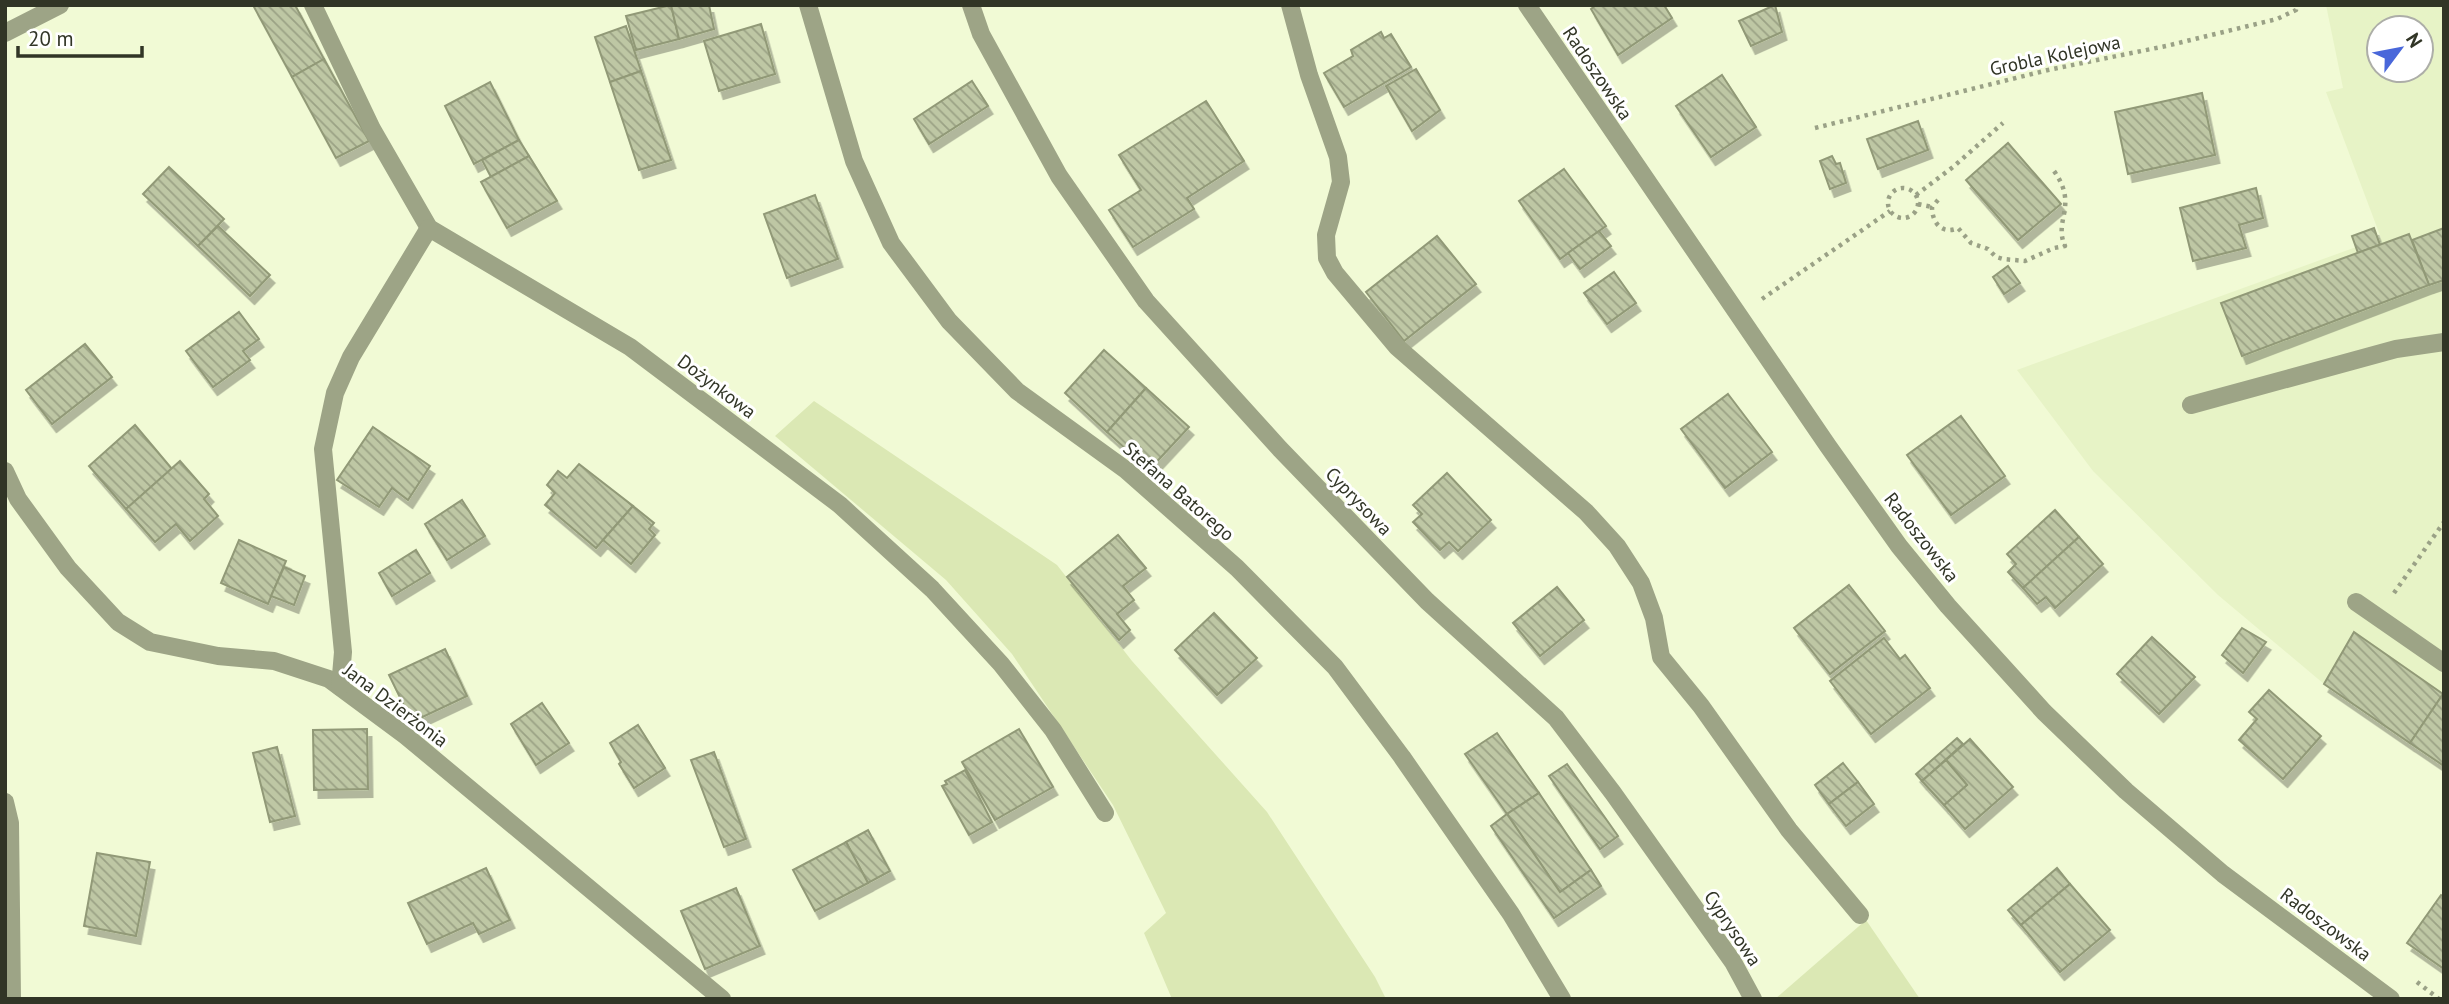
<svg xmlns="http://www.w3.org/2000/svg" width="2449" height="1004" font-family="'PT Sans',sans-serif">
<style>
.built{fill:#e7f3c6;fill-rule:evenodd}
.grass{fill:#dbe8b4}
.building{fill:url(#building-back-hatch);stroke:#919977;stroke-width:2;filter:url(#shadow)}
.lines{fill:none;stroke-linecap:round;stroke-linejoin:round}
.path{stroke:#9aa186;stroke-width:4.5;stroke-dasharray:3.5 5;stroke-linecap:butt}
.service{stroke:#9da486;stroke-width:18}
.minor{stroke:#9da486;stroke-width:18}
.tertiary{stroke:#9da486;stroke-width:18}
.labels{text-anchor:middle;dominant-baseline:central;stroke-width:6;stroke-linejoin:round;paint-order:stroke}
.street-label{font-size:19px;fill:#313526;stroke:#fff}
</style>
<defs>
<pattern id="building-back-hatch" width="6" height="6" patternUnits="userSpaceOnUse" patternTransform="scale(1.75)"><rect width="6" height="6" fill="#bec7a4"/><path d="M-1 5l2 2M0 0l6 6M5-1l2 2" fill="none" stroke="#9ba285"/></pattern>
<filter id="shadow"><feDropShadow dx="4.5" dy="8" stdDeviation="0" flood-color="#0004"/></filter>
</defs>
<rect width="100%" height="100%" fill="#f1fad5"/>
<path class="built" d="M2326 5H2444V766L2324 684 2218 595 2093 471 2017 370 2381 238 2326 92 2343 88ZM2379 28H2421V70H2379Z"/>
<g class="grass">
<path d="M814 401 1057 565 1132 661 1267 812 1375 977 1386 999H1172L1144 933 1166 913 1113 805 1012 654 946 580 775 436Z"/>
<path d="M1866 920 1920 999H1775Z"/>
</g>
<g class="building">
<path d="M256 5H295L324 59 292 77 254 7Z"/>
<path d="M671 5 679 39 636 50 626 16Z"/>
<path d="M671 5H709L714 29 679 39Z"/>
<path d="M1596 5H1664L1672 18 1618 55 1591 9Z"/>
<path d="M1775 5 1782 32 1751 46 1739 21Z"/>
<path d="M761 24 775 74 719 91 704 41Z"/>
<path d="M626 26 641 71 610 82 595 37Z"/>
<path d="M1381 32 1384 38 1391 34 1411 67 1344 107 1324 73 1353 56 1351 50Z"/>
<path d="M324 59 369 141 336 158 292 77Z"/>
<path d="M1416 69 1440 110 1412 131 1386 86Z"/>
<path d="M641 71 671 160 639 170 610 82Z"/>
<path d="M1722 75 1756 127 1711 157 1676 106Z"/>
<path d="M972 81 988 106 929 144 914 119Z"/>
<path d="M490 82 519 140 474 164 445 106Z"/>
<path d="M2202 93 2215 155 2128 174 2115 112Z"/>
<path d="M1206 101 1244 161 1187 198 1194 209 1133 247 1109 210 1141 190 1119 155Z"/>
<path d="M1918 121 1928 150 1878 169 1867 139Z"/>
<path d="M519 140 529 156 491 177 482 160Z"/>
<path d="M2008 143 2061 204 2018 240 1966 180Z"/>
<path d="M529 156 557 201 507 228 481 182Z"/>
<path d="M1832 156 1836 164 1840 163 1846 183 1830 189 1820 161Z"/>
<path d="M169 167 224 219 198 246 143 194Z"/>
<path d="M1564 169 1606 226 1560 259 1519 201Z"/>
<path d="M2256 188 2263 218 2239 225 2246 248 2193 261 2180 208Z"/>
<path d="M815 195 838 259 787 278 764 214Z"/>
<path d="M218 226 270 275 250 296 198 246Z"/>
<path d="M2374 228 2380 245 2358 253 2352 236Z"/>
<path d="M2444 228V280L2429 285 2412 240Z"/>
<path d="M1599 231 1611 246 1580 269 1568 253Z"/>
<path d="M2409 234 2429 285 2242 356 2221 303Z"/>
<path d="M1437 236 1476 284 1404 341 1366 292Z"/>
<path d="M2008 266 2020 283 2004 294 1993 277Z"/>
<path d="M1614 272 1636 303 1607 324 1584 293Z"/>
<path d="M239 312 259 339 243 351 250 360 213 387 186 351Z"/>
<path d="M85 344 112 377 52 424 26 390Z"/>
<path d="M1104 350 1146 388 1107 432 1065 393Z"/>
<path d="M1146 388 1189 427 1149 470 1107 432Z"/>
<path d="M1728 394 1772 452 1725 488 1681 429Z"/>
<path d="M1961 416 2005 476 1951 515 1907 455Z"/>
<path d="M135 425 172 469 126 509 89 466Z"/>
<path d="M373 427 430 466 408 500 392 488 379 507 337 480Z"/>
<path d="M180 461 209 494 204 499 218 516 190 541 176 524 155 542 126 509Z"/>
<path d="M579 464 633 506 596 548 545 505 555 493 547 485 558 471 567 478Z"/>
<path d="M1447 473 1491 520 1458 551 1449 542 1440 550 1413 522 1422 514 1413 505Z"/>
<path d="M462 500 485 536 447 560 425 524Z"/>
<path d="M633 506 654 523 649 529 655 535 631 564 603 540Z"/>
<path d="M2055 510 2079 537 2023 588 2008 572 2016 564 2007 554Z"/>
<path d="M1118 535 1146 568 1123 586 1134 600 1117 614 1130 630 1119 640 1067 577Z"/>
<path d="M2079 537 2103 564 2055 608 2046 597 2037 604 2023 588Z"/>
<path d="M239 540 286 561 268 604 221 583Z"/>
<path d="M416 550 430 573 392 596 379 573Z"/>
<path d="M284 567 305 576 294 605 271 596Z"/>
<path d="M1849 585 1885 631 1830 674 1794 628Z"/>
<path d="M1557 587 1584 620 1540 656 1513 623Z"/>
<path d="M1214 613 1257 658 1217 695 1175 650Z"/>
<path d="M2242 628 2266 642 2243 673 2222 655Z"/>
<path d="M2354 632 2443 694 2410 743 2324 684Z"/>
<path d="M2152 637 2195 677 2159 714 2117 674Z"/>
<path d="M1884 638 1900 659 1905 655 1930 688 1871 734 1830 681Z"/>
<path d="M445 649 467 696 412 722 389 675Z"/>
<path d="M2269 690 2321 736 2283 779 2239 740 2257 719 2249 712Z"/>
<path d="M2443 694H2444V766L2410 743Z"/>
<path d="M542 703 569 743 536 765 511 724Z"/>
<path d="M638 725 665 768 634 788 619 764 621 762 610 743Z"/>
<path d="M367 729 368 789 314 790 313 730Z"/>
<path d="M1019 729 1053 787 995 820 962 762Z"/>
<path d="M1497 733 1539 793 1507 814 1465 754Z"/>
<path d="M1957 738 1963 744 1922 781 1916 774Z"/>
<path d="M1970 739 2013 787 1965 829 1944 805 1967 785 1946 760Z"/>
<path d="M277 747 295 816 270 822 253 753Z"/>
<path d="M714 752 746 839 724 847 691 760Z"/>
<path d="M1946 760 1967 785 1944 805 1922 781Z"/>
<path d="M1843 763 1858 782 1829 804 1815 785Z"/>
<path d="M1567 764 1618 836 1600 849 1549 776Z"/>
<path d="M965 770 992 822 969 835 942 786 947 784 945 781Z"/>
<path d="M1858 782 1874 804 1846 826 1829 804Z"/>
<path d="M1539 793 1591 870 1560 892 1507 814Z"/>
<path d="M1507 814 1560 892 1591 870 1601 886 1554 918 1491 826Z"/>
<path d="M868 830 890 871 868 883 846 842Z"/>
<path d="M846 842 868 883 815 911 793 870Z"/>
<path d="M97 853 150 862 136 936 84 926Z"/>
<path d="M486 868 510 920 479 934 473 923 427 944 408 903Z"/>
<path d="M2057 868 2070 884 2021 925 2008 910Z"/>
<path d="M2070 884 2110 930 2060 972 2021 925Z"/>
<path d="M736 888 760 946 705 969 681 911Z"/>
<path d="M2441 895 2444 897V969L2407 943Z"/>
</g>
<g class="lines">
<g class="path">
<path d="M1815 128 2048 70 2166 46 2277 19 2296 10 2297 5"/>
<circle cx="1903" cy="203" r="15"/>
<path d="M1916 195 1953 167 2003 123"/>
<path d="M1938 200 1932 207C1932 223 1942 235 1958 228L1971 243 1988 249 1996 257 2003 259 2025 261 2054 248 2065 246C2053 220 2079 206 2054 171"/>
<path d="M1918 204 1932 207"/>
<path d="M1762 299 1890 211"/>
<path d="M2394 593 2444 522"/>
<path d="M2417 982 2439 999"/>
</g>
<g class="service">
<path d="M313 5 372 129 429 228 630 347 840 505 932 589 1001 664 1053 730 1105 813"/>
<path d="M808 5 854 161 891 243 949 321 1017 391 1126 470 1237 568 1335 667 1402 757 1511 914 1562 999"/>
<path d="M971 5 981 34 1059 176 1146 301 1280 449 1427 601 1556 718 1613 793 1733 962 1753 999"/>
<path d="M1290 5 1309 75 1338 157 1341 182 1326 235 1327 258 1335 273 1397 347 1586 512 1617 546 1641 583 1654 618 1661 657 1701 706 1789 830 1860 915"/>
<path d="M2191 405 2396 349 2444 342"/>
<path d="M5 471 18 499 68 568 118 622 150 642 218 656 274 661 329 679 406 736 722 999"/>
<path d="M2356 602 2444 663"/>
<path d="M340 687 343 652 323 449 335 393 351 357 429 228"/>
</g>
<g class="minor">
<path d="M5 33 60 5"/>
<path d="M5 802 10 823 12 999"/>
</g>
<path class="tertiary" d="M1527 5 1828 446 1899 546 1948 606 2044 712 2126 791 2223 874 2391 999"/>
</g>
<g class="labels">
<g class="street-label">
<text transform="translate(2055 55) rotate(-12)">Grobla Kolejowa</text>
<text transform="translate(1598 73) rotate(56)">Radoszowska</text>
<text transform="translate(717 386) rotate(37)">Dożynkowa</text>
<text transform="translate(1179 491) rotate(41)">Stefana Batorego</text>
<text transform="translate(1359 501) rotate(46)">Cyprysowa</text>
<text transform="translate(1922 537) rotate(52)">Radoszowska</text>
<text transform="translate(396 705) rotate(37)">Jana Dzierżonia</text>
<text transform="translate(2326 924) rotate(37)">Radoszowska</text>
<text transform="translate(1733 928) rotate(56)">Cyprysowa</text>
</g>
</g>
<rect width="2449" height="1004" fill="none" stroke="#313526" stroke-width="14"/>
<g transform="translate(2400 49) rotate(58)"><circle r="33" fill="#ffffff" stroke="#adaea8" stroke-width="2"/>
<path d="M0-5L12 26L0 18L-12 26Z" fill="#4967da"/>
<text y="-10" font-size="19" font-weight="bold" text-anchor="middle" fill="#313526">N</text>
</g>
<path d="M18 46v10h124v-10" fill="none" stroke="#313526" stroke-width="3.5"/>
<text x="28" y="46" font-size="21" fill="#313526" stroke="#ffffff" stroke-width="5" paint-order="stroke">20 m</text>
</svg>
